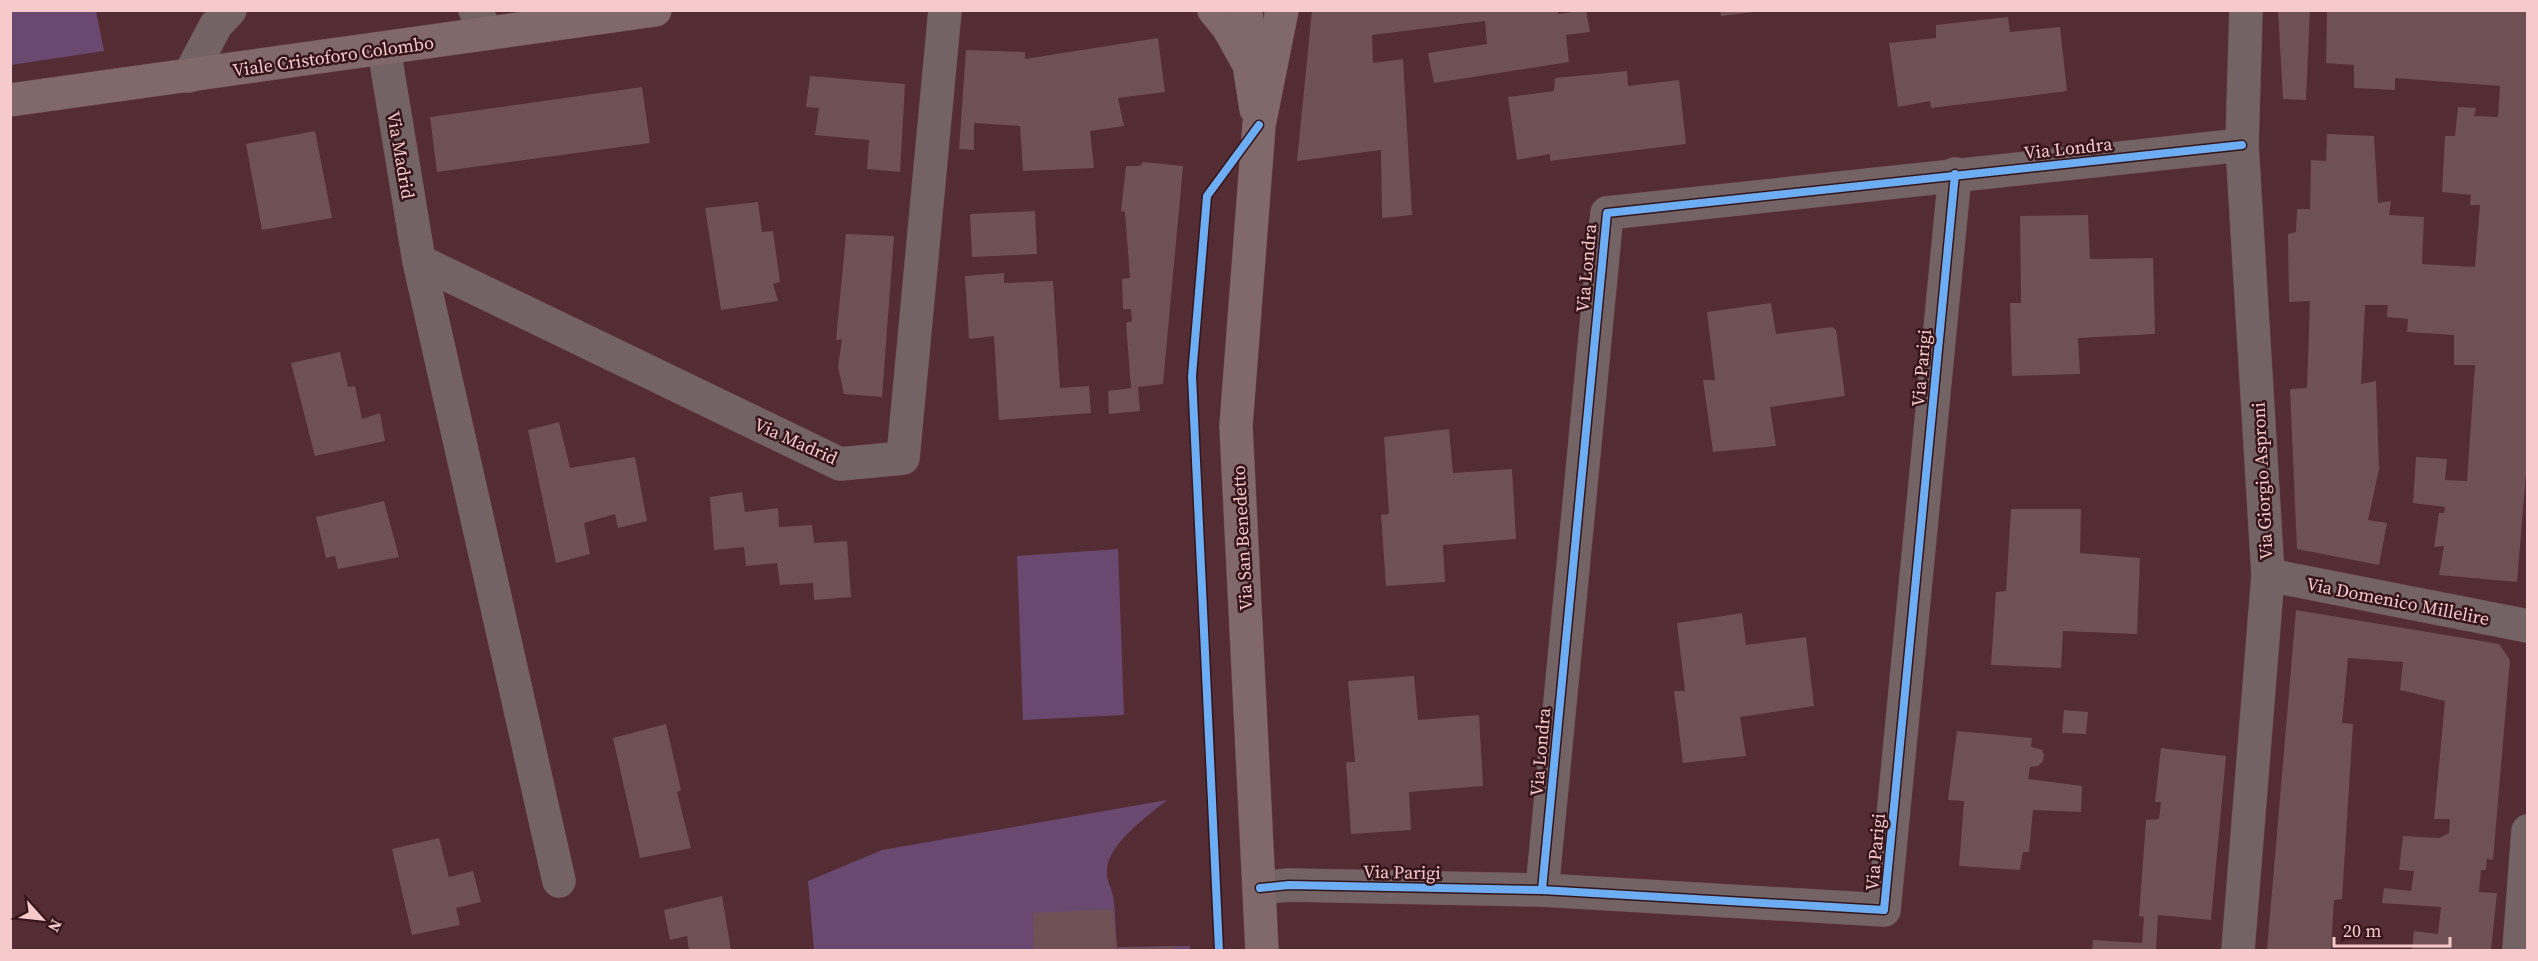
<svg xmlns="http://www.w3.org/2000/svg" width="2538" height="961" font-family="'Source Serif 4',serif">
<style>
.green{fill:#694970}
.building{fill:#6f5054}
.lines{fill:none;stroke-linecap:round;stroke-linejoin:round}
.minor-casing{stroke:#6e4c51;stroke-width:34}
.major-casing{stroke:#6e4c51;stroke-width:34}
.minor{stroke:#736364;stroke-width:33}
.major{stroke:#81686b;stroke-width:33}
.cycleway-casing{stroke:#351519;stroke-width:11}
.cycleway{stroke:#6dadf4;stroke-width:8}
.labels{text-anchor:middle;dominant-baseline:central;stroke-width:5;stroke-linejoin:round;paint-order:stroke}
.street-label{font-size:18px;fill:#f6c9cb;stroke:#351519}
</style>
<rect width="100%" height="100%" fill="#542c33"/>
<g class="green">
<path d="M10 11H96L104 51 11 65Z"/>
<path d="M1118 549 1124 715 1023 720 1017 556Z"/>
<path d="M1167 800C1148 816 1109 843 1107 869 1106 879 1111 887 1113 896 1116 912 1115 931 1117 947L1190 946V950H814L808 881 882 850Z"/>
</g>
<g class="building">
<path d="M1312 10H1557L1558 14 1586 10 1590 32 1566 35 1569 62 1434 83 1428 53 1487 44 1485 21 1372 35 1373 63 1403 59 1412 215 1382 218 1381 150 1297 161Z"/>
<path d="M1720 10H1754V12L1721 16Z"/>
<path d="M2278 10H2310L2306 100 2283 99Z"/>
<path d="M2327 10H2528V450L2517 582 2439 575 2444 546 2434 547 2439 513H2444L2445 507 2413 503 2416 457 2447 459 2445 480 2467 481 2475 365H2454V335L2407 332 2408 319 2387 317 2388 305H2365L2361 384 2376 381 2379 469 2368 520 2387 523 2379 565 2297 549 2290 389 2307 388 2310 301 2289 302 2288 234 2296 232 2297 209H2310L2311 160 2326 161 2327 134 2374 136 2378 203 2391 201 2389 215 2424 217 2422 264 2475 267 2480 205H2470L2471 195 2442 192 2445 136H2455L2458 107 2476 108 2474 116 2498 117 2500 86 2395 78V90L2354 88V65L2326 63Z"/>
<path d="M2008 17 2010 32 2060 27 2067 91 1931 108 1930 101 1898 107 1889 43 1936 38V25Z"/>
<path d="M1158 38 1165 92 1118 98 1124 126 1090 131 1094 168 1023 171 1020 126 974 123V150L959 149 966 50 1025 52V59Z"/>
<path d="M1627 71 1628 86 1679 80 1686 144 1550 161V154L1517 160 1508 97 1554 91 1555 78Z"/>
<path d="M810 76 905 84 900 172 867 169 869 140 815 135 819 108 806 107Z"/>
<path d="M642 87 650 143 437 172 430 117Z"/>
<path d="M315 131 332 218 262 230 246 144Z"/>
<path d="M1143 162 1183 166 1163 384 1138 387 1140 411 1109 414 1108 391 1131 388 1126 323 1132 321 1131 309H1123L1122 279 1130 278 1125 212 1121 211 1126 166H1140Z"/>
<path d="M758 202 762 232 773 231 780 282 773 284 778 301 721 310 705 208Z"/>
<path d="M1035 211 1037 254 972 257 970 214Z"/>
<path d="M2088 215 2090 259 2153 258 2155 334 2078 338 2080 374 2012 376 2010 303H2021L2020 216Z"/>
<path d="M846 234 894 236 882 397 844 394 838 367 842 339 836 340Z"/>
<path d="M1004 273V283L1053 281 1060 388 1089 386 1091 413 999 420 994 336 969 339 965 276Z"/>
<path d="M1771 303 1776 334 1832 327 1836 330 1845 396 1770 407 1776 446 1713 452 1703 380H1715L1707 312Z"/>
<path d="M340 352 348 387 355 386 362 419 380 413 385 441 315 456 291 363Z"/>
<path d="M559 422 570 468 635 457 647 521 618 528 615 514 584 523 590 554 556 563 528 430Z"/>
<path d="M1449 429 1453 473 1512 469 1516 539 1443 545 1445 582 1386 586 1381 515 1389 514 1384 437Z"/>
<path d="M742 492 745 512 778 508 779 527 812 525 814 543 847 541 851 597 814 600 813 583 780 585 777 563 746 566 744 547 714 550 710 497Z"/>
<path d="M384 501 399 557 338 569 335 556 326 558 316 517Z"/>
<path d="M2011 509H2081L2080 553 2140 558 2137 634 2063 631 2061 668 1991 665 1996 592 2006 591Z"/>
<path d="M2296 610 2499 644 2510 660 2493 860 2487 859 2486 870H2481L2479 892 2497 893 2491 950H2412L2414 931 2438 934 2441 907 2382 903 2384 888 2411 891 2414 871 2399 870 2403 836 2439 838 2449 833 2450 819H2434L2445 701 2400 690 2403 662 2348 658 2342 723 2353 724 2342 899 2334 900 2331 950H2267Z"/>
<path d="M1742 613 1746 645 1806 637 1814 706 1740 717 1746 756 1683 763 1674 691H1685L1677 623Z"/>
<path d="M1414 676 1418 720 1479 715 1483 786 1409 792 1411 830 1351 834 1346 762H1355L1348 681Z"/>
<path d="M2064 710 2088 712 2086 734 2062 733Z"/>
<path d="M666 724 681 790 677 792 691 848 640 858 613 738Z"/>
<path d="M1957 731 2032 738 2031 747 2042 750 2044 755 2043 761 2038 766 2030 767 2028 779 2082 786 2081 812 2033 810 2029 852H2023L2020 870 1959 866 1964 801 1948 800Z"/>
<path d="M2161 748 2226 756 2211 920 2158 915 2156 950H2092L2093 940 2142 943 2144 917 2139 916 2146 820 2159 819 2161 802H2155Z"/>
<path d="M439 838 449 877 473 871 481 902 456 908 460 925 412 935 392 849Z"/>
<path d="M722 896 731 950H689L687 936 670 940 664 910Z"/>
<path d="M1113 909 1117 948 1173 946V950H1034L1033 913Z"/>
</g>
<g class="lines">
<defs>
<g id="minor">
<path d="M475 10 487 33"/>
<path d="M384 49 419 261 559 881"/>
<path d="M189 76 216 25 230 10"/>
<path d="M419 261 840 464 903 458 945 10"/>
<path d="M2268 575 2528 626"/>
<path d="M1260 888 1289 885 1542 890 1884 910 1955 174"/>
<path d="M1542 890 1607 213 2242 145"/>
<path d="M2238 950 2268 575 2242 145 2246 10"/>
<path d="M2519 950 2528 831"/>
</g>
<g id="major">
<path d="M1214 10 1228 27 1247 61"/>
<path d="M1246 10 1249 64 1256 109"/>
<path d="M10 100 655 10"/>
<path d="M1262 950 1236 426 1259 125 1282 10"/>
</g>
</defs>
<use href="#minor" class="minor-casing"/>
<use href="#major" class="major-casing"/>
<use href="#minor" class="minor"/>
<use href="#major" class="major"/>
<defs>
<g id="cycleway">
<path d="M1260 888 1289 885 1542 890 1884 910 1955 174"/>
<path d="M1542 890 1607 213 2242 145"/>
<path d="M1219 950 1192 376 1207 196 1259 125"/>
</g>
</defs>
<use href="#cycleway" class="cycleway-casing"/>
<use href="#cycleway" class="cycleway"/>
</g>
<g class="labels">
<g class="street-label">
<text transform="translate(333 56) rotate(-8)">Viale Cristoforo Colombo</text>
<text transform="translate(2068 148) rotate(-6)">Via Londra</text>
<text transform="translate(401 155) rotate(80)">Via Madrid</text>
<text transform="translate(1586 268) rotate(-85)">Via Londra</text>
<text transform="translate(1921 368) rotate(-85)">Via Parigi</text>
<text transform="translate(796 441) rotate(24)">Via Madrid</text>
<text transform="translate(2262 481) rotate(-93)">Via Giorgio Asproni</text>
<text transform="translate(1242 538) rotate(-93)">Via San Benedetto</text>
<text transform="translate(2398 601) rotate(11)">Via Domenico Millelire</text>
<text transform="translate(1540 752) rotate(-85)">Via Londra</text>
<text transform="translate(1875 852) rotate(-85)">Via Parigi</text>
<text transform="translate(1402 872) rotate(1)">Via Parigi</text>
</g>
</g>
<rect width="2538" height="961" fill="none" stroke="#f6c9cb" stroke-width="24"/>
<g transform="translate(42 919) rotate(117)" stroke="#351519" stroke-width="4.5" paint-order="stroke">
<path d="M0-4.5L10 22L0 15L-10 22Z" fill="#f6c9cb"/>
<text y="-9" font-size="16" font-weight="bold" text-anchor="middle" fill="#f6c9cb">N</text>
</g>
<path d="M2334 937v9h116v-9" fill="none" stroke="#f6c9cb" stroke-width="3"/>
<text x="2343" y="937" font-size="18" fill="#f6c9cb" stroke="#351519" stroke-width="4.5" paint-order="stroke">20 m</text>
</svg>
